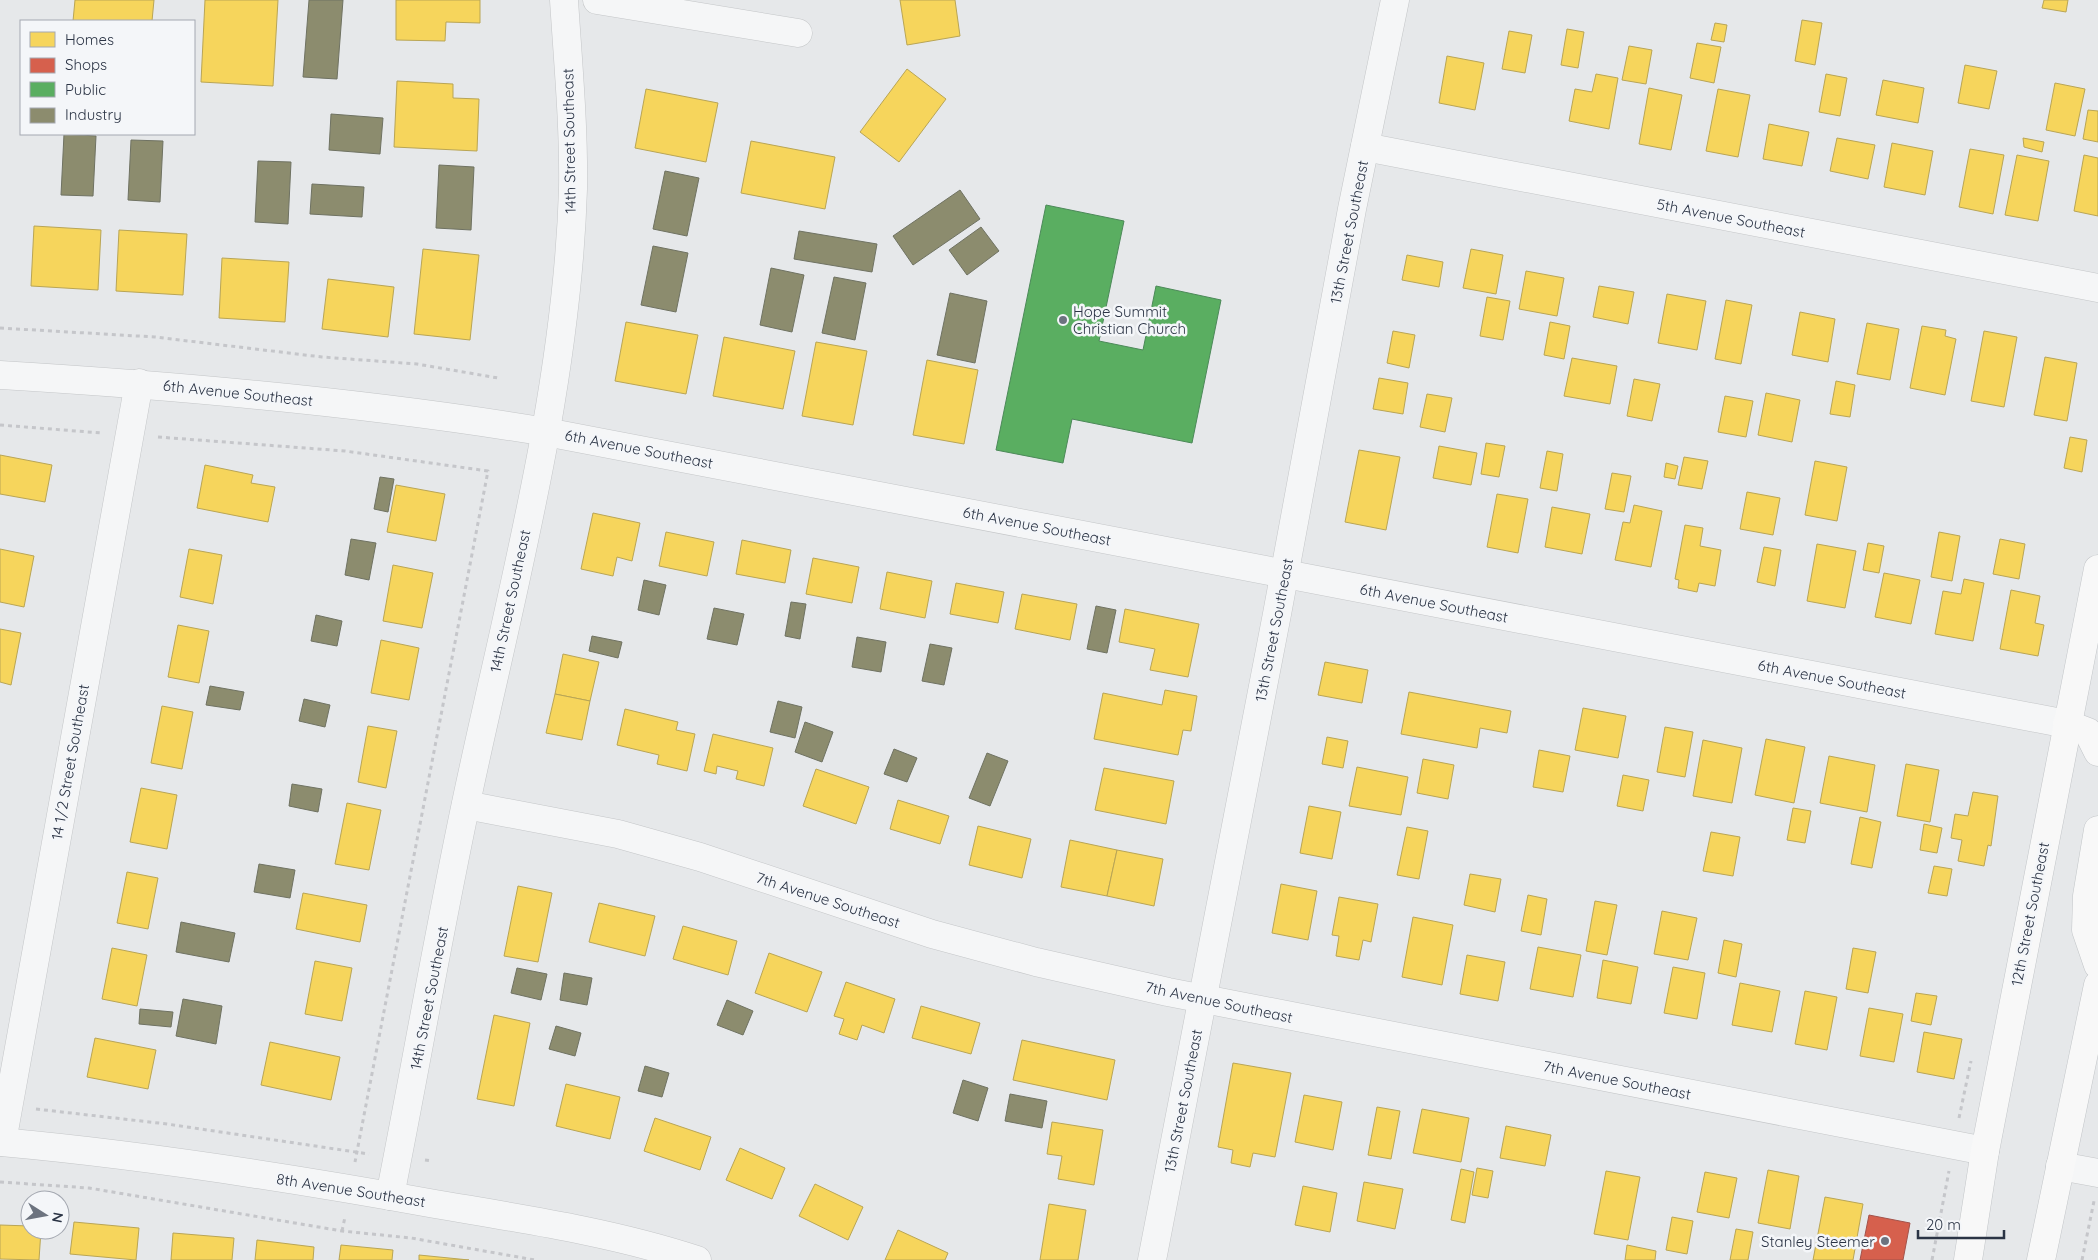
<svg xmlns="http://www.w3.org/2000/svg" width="2098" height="1260" font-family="Quicksand,sans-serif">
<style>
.homes{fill:#f6d55c;stroke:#b9a555}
.shops{fill:#d6604d;stroke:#a3534b}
.public{fill:#5aae61;stroke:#4c8959}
.industry{fill:#8c8c6e;stroke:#6f7262}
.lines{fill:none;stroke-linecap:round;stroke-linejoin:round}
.minor-casing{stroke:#c4c6c8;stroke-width:29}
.major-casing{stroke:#c2c5c8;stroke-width:29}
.path{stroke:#c5c6ca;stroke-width:3;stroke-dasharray:4 4;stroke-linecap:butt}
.minor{stroke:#f5f6f7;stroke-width:28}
.major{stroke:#f8f8f8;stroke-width:28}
.poi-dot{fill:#6c737f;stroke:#f4f6f9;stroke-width:2}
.labels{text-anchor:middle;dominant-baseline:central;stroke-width:5;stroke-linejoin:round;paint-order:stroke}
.street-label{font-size:15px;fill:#2b3445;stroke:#f4f6f9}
.poi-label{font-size:15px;fill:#2b3445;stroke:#f4f6f9;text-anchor:start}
</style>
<rect width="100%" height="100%" fill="#e6e8ea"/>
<g class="homes">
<path d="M75 0H154L152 21H73Z"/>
<path d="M205 0H278L273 86 201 82Z"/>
<path d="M396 0H480V23L446 22 445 41 396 40Z"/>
<path d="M900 0H955L960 36 907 45Z"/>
<path d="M2044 0H2068L2066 12 2042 8Z"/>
<path d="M1802 20 1822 23 1815 65 1795 61Z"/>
<path d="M1715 23 1727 25 1724 42 1711 40Z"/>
<path d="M1567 29 1584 32 1578 68 1561 65Z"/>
<path d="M1509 31 1532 35 1525 73 1502 69Z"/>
<path d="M1697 43 1721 47 1714 83 1690 78Z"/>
<path d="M1629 46 1652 50 1646 84 1622 80Z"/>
<path d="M1447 56 1484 63 1475 110 1439 103Z"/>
<path d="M1965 65 1997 71 1989 109 1958 103Z"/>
<path d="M907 69 946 99 899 162 860 132Z"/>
<path d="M1596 74 1618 78 1609 129 1569 121 1575 89 1592 92Z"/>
<path d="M1826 74 1847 78 1840 116 1819 112Z"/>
<path d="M1883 80 1924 88 1918 123 1876 115Z"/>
<path d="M397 81 453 84V98L479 99 477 151 394 147Z"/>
<path d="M2055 83 2085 89 2075 136 2046 130Z"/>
<path d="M1649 88 1682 95 1671 150 1639 144Z"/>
<path d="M646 89 718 103 706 162 635 148Z"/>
<path d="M1718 89 1750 95 1738 157 1706 151Z"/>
<path d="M2088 110 2098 111V142L2083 139Z"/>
<path d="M1769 124 1809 132 1802 166 1763 159Z"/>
<path d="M1837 138 1875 145 1868 179 1830 171Z"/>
<path d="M2023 138 2044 142 2042 152 2024 147Z"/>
<path d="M751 141 835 157 825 209 741 193Z"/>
<path d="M1892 143 1933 151 1925 195 1884 187Z"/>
<path d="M1970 149 2004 155 1993 214 1959 207Z"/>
<path d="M2017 155 2049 161 2038 221 2005 215Z"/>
<path d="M2084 155 2098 158V216L2074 211Z"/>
<path d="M34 226 101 230 98 290 31 286Z"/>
<path d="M119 230 187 234 183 295 116 291Z"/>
<path d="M423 249 479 255 470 340 414 334Z"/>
<path d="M1471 249 1503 255 1496 294 1463 288Z"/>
<path d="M1407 255 1443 262 1439 287 1402 280Z"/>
<path d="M222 258 289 262 285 322 219 318Z"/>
<path d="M1526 271 1564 278 1557 316 1519 309Z"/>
<path d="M328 279 394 287 388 337 322 329Z"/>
<path d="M1599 286 1634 292 1628 324 1593 317Z"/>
<path d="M1667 294 1706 301 1697 350 1658 343Z"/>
<path d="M1487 297 1510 301 1503 340 1480 336Z"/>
<path d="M1726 300 1752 305 1741 364 1715 359Z"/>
<path d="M1800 312 1835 319 1828 362 1792 355Z"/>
<path d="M626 322 698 335 686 394 615 381Z"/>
<path d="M1550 322 1570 326 1564 359 1544 355Z"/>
<path d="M1867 323 1899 329 1890 380 1857 374Z"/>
<path d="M1922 326 1946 330 1945 336 1956 339 1945 395 1910 388Z"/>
<path d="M1393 331 1415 335 1409 368 1387 363Z"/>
<path d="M1984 331 2017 337 2004 407 1971 401Z"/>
<path d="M724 337 795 351 783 409 713 396Z"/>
<path d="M816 342 867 351 853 425 802 416Z"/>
<path d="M2045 357 2077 363 2067 421 2034 415Z"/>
<path d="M1572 358 1617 366 1610 404 1564 396Z"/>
<path d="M927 360 978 370 964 444 913 435Z"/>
<path d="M1379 378 1408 383 1403 414 1373 409Z"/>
<path d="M1634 379 1660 384 1652 421 1627 416Z"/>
<path d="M1836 381 1855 385 1850 417 1830 414Z"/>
<path d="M1766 393 1800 400 1792 442 1758 435Z"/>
<path d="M1427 394 1452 398 1445 432 1420 427Z"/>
<path d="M1725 396 1753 401 1746 437 1718 432Z"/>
<path d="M2070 437 2087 440 2082 472 2064 468Z"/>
<path d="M1486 443 1505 446 1499 477 1481 474Z"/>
<path d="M1439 446 1477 453 1471 485 1433 478Z"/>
<path d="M1359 450 1400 457 1386 530 1345 522Z"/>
<path d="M1547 451 1563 454 1557 491 1540 488Z"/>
<path d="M0 455 52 465 45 502 0 494Z"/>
<path d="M1684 457 1708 461 1702 489 1678 485Z"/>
<path d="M1815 461 1847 467 1837 521 1805 515Z"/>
<path d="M1666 463 1678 466 1675 479 1664 477Z"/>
<path d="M205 465 253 475 251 483 275 487 268 522 197 508Z"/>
<path d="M1612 473 1631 476 1624 512 1605 509Z"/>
<path d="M396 485 445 494 436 541 387 532Z"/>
<path d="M1747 492 1780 498 1773 535 1740 529Z"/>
<path d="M1497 494 1528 499 1518 553 1487 547Z"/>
<path d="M1634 505 1662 511 1651 567 1615 560 1623 522 1630 523Z"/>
<path d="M1552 507 1590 514 1582 554 1545 547Z"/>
<path d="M593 513 640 523 632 561 617 557 613 576 581 569Z"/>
<path d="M1685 525 1703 528 1700 546 1721 550 1715 586 1699 583 1697 592 1678 588 1679 580 1675 579Z"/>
<path d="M666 532 714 542 707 576 659 566Z"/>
<path d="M1939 532 1960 536 1952 581 1931 577Z"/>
<path d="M2000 539 2025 544 2019 579 1993 574Z"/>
<path d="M742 540 791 550 785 583 736 574Z"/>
<path d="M1868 543 1884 546 1879 573 1863 570Z"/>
<path d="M1817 544 1856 551 1845 608 1807 601Z"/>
<path d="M1764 547 1781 550 1775 586 1757 582Z"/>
<path d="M0 549 34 556 24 607 0 602Z"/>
<path d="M189 549 222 555 213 604 180 597Z"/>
<path d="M813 558 859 567 852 603 806 594Z"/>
<path d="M393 565 433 573 422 628 383 621Z"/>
<path d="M887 572 932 581 925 618 880 609Z"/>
<path d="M1884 573 1920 580 1911 624 1875 617Z"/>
<path d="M1964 579 1984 583 1973 641 1935 634 1943 591 1961 594Z"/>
<path d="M956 583 1004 592 998 623 950 614Z"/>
<path d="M2011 590 2040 596 2035 623 2044 625 2038 656 2000 649Z"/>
<path d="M1022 594 1077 604 1070 640 1015 629Z"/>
<path d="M1125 609 1199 624 1188 677 1150 670 1155 649 1119 642Z"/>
<path d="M178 625 209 631 199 683 168 677Z"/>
<path d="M0 629 21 633 11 685 0 682Z"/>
<path d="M381 640 419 648 409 700 371 693Z"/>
<path d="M563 654 599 662 590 701 555 694Z"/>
<path d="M1325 662 1368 670 1362 703 1318 695Z"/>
<path d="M1165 690 1197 696 1191 731 1183 730 1178 755 1094 739 1103 693 1162 705Z"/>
<path d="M1409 692 1511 711 1507 733 1480 728 1477 748 1401 734Z"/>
<path d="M555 694 590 701 582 740 546 733Z"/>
<path d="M162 706 193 712 182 769 151 763Z"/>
<path d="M1583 708 1626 716 1618 758 1575 750Z"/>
<path d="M625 709 678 722 676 730 695 734 687 771 657 764 659 755 617 745Z"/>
<path d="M368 726 397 731 386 788 358 782Z"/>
<path d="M1665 727 1693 732 1685 777 1657 772Z"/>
<path d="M713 734 773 748 764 786 736 779 738 771 717 766 716 774 704 771Z"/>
<path d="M1327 737 1348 741 1343 768 1322 764Z"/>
<path d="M1766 739 1805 747 1794 803 1755 795Z"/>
<path d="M1703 740 1742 748 1732 803 1693 796Z"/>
<path d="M1539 750 1570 756 1563 792 1533 787Z"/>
<path d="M1829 756 1875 765 1867 812 1820 803Z"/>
<path d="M1423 759 1454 765 1448 799 1417 793Z"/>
<path d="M1906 764 1939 770 1930 822 1897 816Z"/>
<path d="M1357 767 1408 777 1401 815 1349 806Z"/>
<path d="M1104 768 1174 781 1166 824 1095 810Z"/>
<path d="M816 769 869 787 856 824 803 806Z"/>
<path d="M1623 775 1649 780 1643 811 1617 806Z"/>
<path d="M141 788 177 795 167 849 130 842Z"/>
<path d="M1973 792 1998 796 1991 846 1988 845 1984 866 1958 861 1962 840 1951 838 1955 814 1968 816Z"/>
<path d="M898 800 949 816 940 844 890 829Z"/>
<path d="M347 803 381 810 369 870 335 864Z"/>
<path d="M1309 806 1341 812 1332 859 1300 853Z"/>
<path d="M1793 808 1811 811 1805 843 1787 840Z"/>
<path d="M1860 817 1881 822 1872 868 1851 864Z"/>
<path d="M1924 824 1942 828 1937 853 1920 850Z"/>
<path d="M978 826 1031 839 1022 878 969 865Z"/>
<path d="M1407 827 1428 831 1419 879 1397 875Z"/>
<path d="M1711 832 1740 837 1733 876 1703 871Z"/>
<path d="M1070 840 1117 850 1107 896 1061 887Z"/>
<path d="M1117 850 1163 859 1154 906 1107 896Z"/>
<path d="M1934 866 1952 869 1947 896 1928 893Z"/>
<path d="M127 872 158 878 148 929 117 923Z"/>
<path d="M1470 874 1501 879 1495 912 1464 905Z"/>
<path d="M1281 884 1317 891 1308 940 1272 933Z"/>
<path d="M518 886 552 893 538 962 504 956Z"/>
<path d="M303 893 367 905 360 942 296 929Z"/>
<path d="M1528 895 1547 899 1541 935 1521 931Z"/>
<path d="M1339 897 1378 904 1371 942 1363 940 1359 960 1336 956 1339 936 1332 935Z"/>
<path d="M1595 901 1617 905 1607 955 1586 951Z"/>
<path d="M599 903 655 916 645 956 589 942Z"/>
<path d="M1662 911 1697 918 1688 960 1654 954Z"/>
<path d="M1413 917 1453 925 1442 985 1402 977Z"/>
<path d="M683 926 737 941 728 975 673 959Z"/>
<path d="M1724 940 1742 944 1736 977 1718 973Z"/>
<path d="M1538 947 1581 955 1573 997 1530 989Z"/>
<path d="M112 948 147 955 137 1006 102 999Z"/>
<path d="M1853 948 1876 952 1868 993 1846 989Z"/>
<path d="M769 953 822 972 807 1012 755 993Z"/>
<path d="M1467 955 1505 962 1498 1001 1460 994Z"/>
<path d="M1603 960 1638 967 1631 1004 1597 998Z"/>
<path d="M315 961 352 968 342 1021 305 1014Z"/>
<path d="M1673 967 1705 973 1697 1019 1664 1013Z"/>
<path d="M846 982 895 999 884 1033 862 1025 857 1040 839 1034 844 1019 834 1016Z"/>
<path d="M1740 983 1780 991 1772 1032 1732 1025Z"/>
<path d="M1805 991 1837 997 1827 1050 1795 1044Z"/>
<path d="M1916 993 1937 996 1931 1025 1911 1021Z"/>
<path d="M921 1006 980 1023 971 1054 912 1038Z"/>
<path d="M1869 1008 1903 1014 1894 1062 1860 1056Z"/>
<path d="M494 1015 530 1023 514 1106 477 1099Z"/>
<path d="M1924 1032 1962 1039 1954 1079 1917 1072Z"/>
<path d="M95 1038 156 1050 148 1089 87 1077Z"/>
<path d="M1022 1040 1115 1060 1107 1100 1013 1080Z"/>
<path d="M270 1042 340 1057 331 1100 261 1085Z"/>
<path d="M1233 1063 1291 1073 1275 1157 1253 1153 1250 1167 1231 1163 1233 1150 1218 1147Z"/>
<path d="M566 1084 620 1097 610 1139 556 1126Z"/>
<path d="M1304 1095 1342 1102 1333 1150 1295 1142Z"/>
<path d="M1377 1107 1400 1111 1391 1159 1368 1155Z"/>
<path d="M1422 1109 1469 1118 1461 1162 1413 1153Z"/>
<path d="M655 1118 711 1137 700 1170 644 1151Z"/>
<path d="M1052 1122 1103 1130 1094 1185 1058 1179 1062 1156 1047 1154Z"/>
<path d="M1506 1126 1551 1135 1545 1166 1500 1158Z"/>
<path d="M740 1148 785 1168 772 1199 726 1180Z"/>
<path d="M1477 1168 1493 1171 1488 1198 1472 1195Z"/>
<path d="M1461 1169 1474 1172 1465 1223 1451 1220Z"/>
<path d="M1768 1170 1799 1176 1790 1229 1758 1223Z"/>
<path d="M1606 1171 1640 1177 1628 1240 1594 1234Z"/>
<path d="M1705 1172 1737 1178 1729 1218 1697 1212Z"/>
<path d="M1364 1182 1403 1189 1395 1229 1357 1221Z"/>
<path d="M815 1184 863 1207 848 1240 799 1216Z"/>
<path d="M1303 1186 1337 1193 1330 1232 1295 1225Z"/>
<path d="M1825 1197 1863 1204 1853 1260H1813Z"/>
<path d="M1049 1204 1086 1210 1078 1260H1040Z"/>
<path d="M1672 1217 1693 1221 1687 1254 1666 1250Z"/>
<path d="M74 1222 139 1228 136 1260 70 1254Z"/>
<path d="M0 1225 30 1226V1230H41L39 1260 0 1259Z"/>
<path d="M1736 1229 1753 1232 1748 1260H1730Z"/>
<path d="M898 1230 948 1253 945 1260H885Z"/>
<path d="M173 1233 234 1238 232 1260H171Z"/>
<path d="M257 1240 314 1247 313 1260H255Z"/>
<path d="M341 1245 393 1250 392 1260H339Z"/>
<path d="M1627 1245 1656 1251 1655 1260H1625Z"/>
<path d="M419 1255 469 1260H419Z"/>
</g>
<path class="shops" d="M1869 1215 1910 1223 1903 1260H1860Z"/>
<path class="public" d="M1046 205 1124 221 1099 341 1143 350 1156 286 1221 300 1192 443 1072 419 1063 463 996 450Z"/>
<g class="industry">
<path d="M309 0H343L337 79 303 77Z"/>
<path d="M331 114 383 118 380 154 329 150Z"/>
<path d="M64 134 96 136 93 196 61 195Z"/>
<path d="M131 140 163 141 160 202 128 200Z"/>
<path d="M258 161 291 162 288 224 255 222Z"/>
<path d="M439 165 474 167 471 230 436 228Z"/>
<path d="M665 171 699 178 687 236 653 229Z"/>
<path d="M312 184 364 187 362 217 310 214Z"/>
<path d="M960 190 980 219 913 265 893 236Z"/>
<path d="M981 227 999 251 967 275 949 250Z"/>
<path d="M799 231 877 244 872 272 794 259Z"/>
<path d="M653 246 688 253 676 312 641 305Z"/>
<path d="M771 268 804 275 792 332 760 325Z"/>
<path d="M834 277 866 283 855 340 822 333Z"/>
<path d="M950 293 987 301 975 363 937 355Z"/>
<path d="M380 477 394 479 388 512 374 509Z"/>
<path d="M351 539 376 543 369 580 345 575Z"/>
<path d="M644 580 666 585 659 615 638 610Z"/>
<path d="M791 602 806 604 800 639 785 636Z"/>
<path d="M1096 606 1116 610 1107 653 1087 649Z"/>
<path d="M714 608 744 614 737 645 707 639Z"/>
<path d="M316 615 342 621 337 646 311 641Z"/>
<path d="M592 636 622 642 618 658 589 651Z"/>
<path d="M857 637 886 642 881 672 852 667Z"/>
<path d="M930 644 952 648 944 685 922 681Z"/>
<path d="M210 686 244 692 240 710 206 705Z"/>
<path d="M304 699 330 705 325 727 299 721Z"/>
<path d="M778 701 802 707 795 738 770 732Z"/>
<path d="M805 722 833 732 822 762 795 752Z"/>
<path d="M894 749 917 758 907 782 884 774Z"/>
<path d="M987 753 1008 761 990 806 969 798Z"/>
<path d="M292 784 322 789 318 812 289 806Z"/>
<path d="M259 864 295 870 290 898 254 892Z"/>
<path d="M181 922 235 933 229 962 176 952Z"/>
<path d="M517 968 547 974 541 1000 511 993Z"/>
<path d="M564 973 592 978 587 1005 560 1000Z"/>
<path d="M183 999 222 1006 216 1044 176 1036Z"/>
<path d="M727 1000 753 1011 743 1035 717 1025Z"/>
<path d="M140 1009 173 1012 171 1027 139 1024Z"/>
<path d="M556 1026 581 1033 575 1056 549 1049Z"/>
<path d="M645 1066 669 1073 662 1097 638 1091Z"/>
<path d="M963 1080 988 1088 978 1121 953 1113Z"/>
<path d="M1010 1094 1047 1101 1042 1128 1005 1121Z"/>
</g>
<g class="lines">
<defs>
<g id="minor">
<path d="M597 0 798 33"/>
<path d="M1365 147 2098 288"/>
<path d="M0 375C183 386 365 402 546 432L2067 724"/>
<path d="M466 805 618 834 700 857 932 934 1036 962 1168 992 1985 1151"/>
<path d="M0 1142C146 1155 291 1178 435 1204 523 1219 612 1232 697 1260"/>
<path d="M2 1142 139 383"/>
<path d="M2060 1166 2098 1173"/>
<path d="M390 1196C417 1060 440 924 469 789 511 593 567 389 573 189 574 126 568 63 564 0"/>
<path d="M1152 1260 1277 614 1352 209 1395 0"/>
</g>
<g id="major">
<path d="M2067 724 2088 732 2098 752"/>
<path d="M2098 830 2087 896 2086 930 2098 965"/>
<path d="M1968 1260 1985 1151 2098 569"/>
<path d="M2041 1260 2098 985"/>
</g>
</defs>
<use href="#minor" class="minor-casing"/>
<use href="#major" class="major-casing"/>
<g class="path">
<path d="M0 328 155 337 322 357 417 364 498 378"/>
<path d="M0 425 102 433"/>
<path d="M158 437 345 451 488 471 355 1162"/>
<path d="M36 1109 167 1124 369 1154"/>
<path d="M1959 1118 1971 1061"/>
<path d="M425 1160 432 1161"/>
<path d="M0 1182 89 1188 342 1231 411 1238 535 1260"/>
<path d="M342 1231 345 1217"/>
<path d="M1932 1260 1949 1171"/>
<path d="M2082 1260 2094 1201"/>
</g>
<use href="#minor" class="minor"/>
<use href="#major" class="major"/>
</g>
<g class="poi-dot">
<circle cx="1063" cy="320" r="5"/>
<circle cx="1885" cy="1241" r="5"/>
</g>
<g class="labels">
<g class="street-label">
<text transform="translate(569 141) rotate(-91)">14th Street Southeast</text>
<text transform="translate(1731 218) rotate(11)">5th Avenue Southeast</text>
<text transform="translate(1349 232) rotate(-79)">13th Street Southeast</text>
<text transform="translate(238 393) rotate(6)">6th Avenue Southeast</text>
<text transform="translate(639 449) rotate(11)">6th Avenue Southeast</text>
<text transform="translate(1037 526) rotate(11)">6th Avenue Southeast</text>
<text transform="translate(510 601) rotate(-78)">14th Street Southeast</text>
<text transform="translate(1434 603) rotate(11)">6th Avenue Southeast</text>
<text transform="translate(1274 630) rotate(-79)">13th Street Southeast</text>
<text transform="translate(1832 679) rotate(11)">6th Avenue Southeast</text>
<text transform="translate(70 762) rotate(-80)">14 1/2 Street Southeast</text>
<text transform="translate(828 900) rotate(18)">7th Avenue Southeast</text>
<text transform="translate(2030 914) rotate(-79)">12th Street Southeast</text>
<text transform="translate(429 998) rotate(-79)">14th Street Southeast</text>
<text transform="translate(1219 1002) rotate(12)">7th Avenue Southeast</text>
<text transform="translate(1617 1080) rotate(11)">7th Avenue Southeast</text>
<text transform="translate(1183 1101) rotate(-79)">13th Street Southeast</text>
<text transform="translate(351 1190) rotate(9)">8th Avenue Southeast</text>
</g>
<g class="poi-label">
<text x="1073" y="311">Hope Summit<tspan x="1073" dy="17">Christian Church</tspan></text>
<text x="1875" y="1241" text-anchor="end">Stanley Steemer</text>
</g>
</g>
<rect x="20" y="20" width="175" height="115" fill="#f4f6f9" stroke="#a4a8b1"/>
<rect x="30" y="32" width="25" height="15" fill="#f6d55c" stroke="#a4a8b1"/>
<text x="65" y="45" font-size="15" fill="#2b3445">Homes</text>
<rect x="30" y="58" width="25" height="15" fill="#d6604d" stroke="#a4a8b1"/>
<text x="65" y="70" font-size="15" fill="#2b3445">Shops</text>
<rect x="30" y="82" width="25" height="15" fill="#5aae61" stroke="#a4a8b1"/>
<text x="65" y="95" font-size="15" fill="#2b3445">Public</text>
<rect x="30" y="108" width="25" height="15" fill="#8c8c6e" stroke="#a4a8b1"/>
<text x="65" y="120" font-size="15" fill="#2b3445">Industry</text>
<g transform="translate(45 1215) rotate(101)"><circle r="24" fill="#f4f6f9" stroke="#a4a8b1"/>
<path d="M0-4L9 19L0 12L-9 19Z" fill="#6c737f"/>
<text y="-8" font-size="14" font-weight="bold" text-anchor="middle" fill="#2b3445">N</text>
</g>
<path d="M1918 1230v8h86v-8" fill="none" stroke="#2b3445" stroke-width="2.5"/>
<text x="1926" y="1230" font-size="15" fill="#2b3445" stroke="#f4f6f9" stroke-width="4" paint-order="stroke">20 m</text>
</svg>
